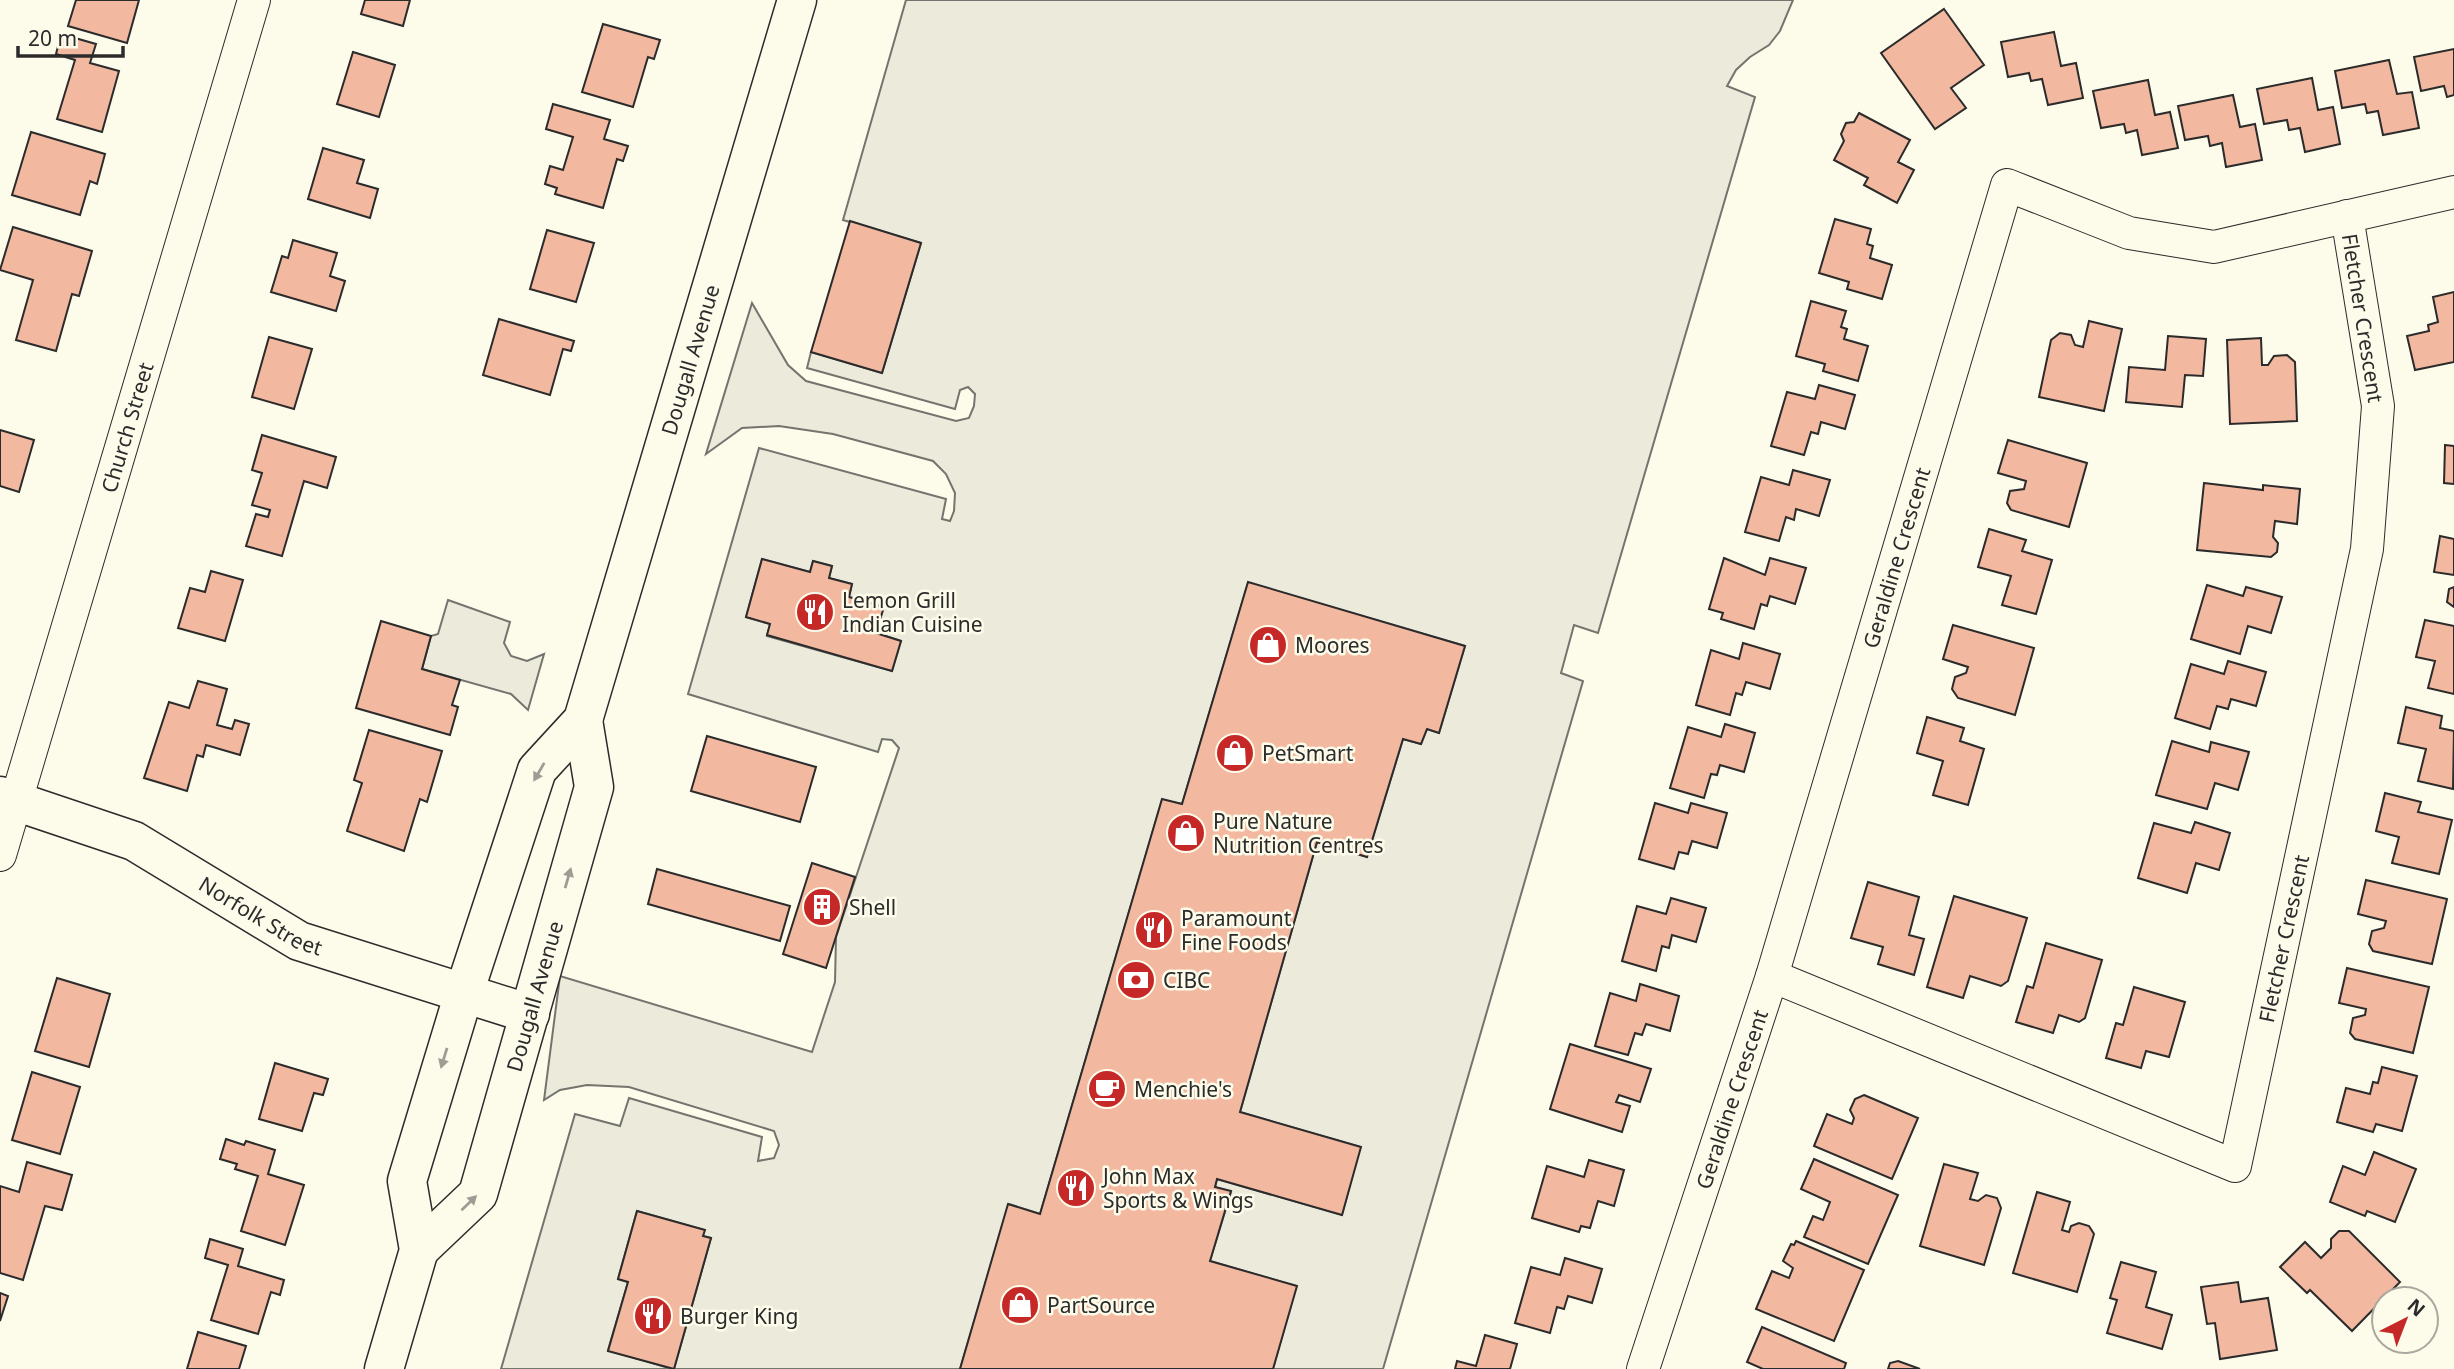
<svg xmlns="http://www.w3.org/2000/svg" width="2454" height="1369" font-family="'Noto Sans',sans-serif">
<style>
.parking{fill:#eceadb;stroke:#74746e;stroke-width:2;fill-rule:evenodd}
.building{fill:#f2b8a0;stroke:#2b2b2b;stroke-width:2}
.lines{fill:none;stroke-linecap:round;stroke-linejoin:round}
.minor-casing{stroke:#2b2b2b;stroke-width:34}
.tertiary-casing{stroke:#2b2b2b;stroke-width:41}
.primary-casing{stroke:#2b2b2b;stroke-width:41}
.minor{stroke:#fdfbea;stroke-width:32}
.tertiary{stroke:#fdfbea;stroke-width:38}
.primary{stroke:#fdfbea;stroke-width:38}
.oneway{fill:#9e9d94}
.labels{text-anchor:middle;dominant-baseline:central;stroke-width:5;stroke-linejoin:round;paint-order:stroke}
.street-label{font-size:21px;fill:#2b2b2b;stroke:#fdfbea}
.poi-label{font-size:21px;fill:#2b2b2b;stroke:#fdfbea;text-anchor:start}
</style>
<rect width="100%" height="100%" fill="#fdfbea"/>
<g class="parking">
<path d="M906 0H1793L1780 31 1769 45 1750 57 1736 70 1727 86 1755 97 1598 633 1574 625 1561 673 1583 681 1383 1369H1273L1296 1286 1210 1261 1231 1192 1215 1187 1217 1179 1342 1215 1360 1147 1240 1112 1317 842 1367 857 1403 739 1421 744 1427 729 1439 733 1465 646 1248 583 1182 804 1162 800 1040 1214 1009 1204 960 1369H674L711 1238 703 1236 704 1230 637 1211 618 1279 628 1282 608 1350 672 1369H501L575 1114 620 1126 629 1098 762 1137 758 1161 774 1158 779 1145 774 1131 629 1087 587 1085 560 1090 544 1100 560 976 812 1052 835 982 836 937 899 748 892 740 882 739 878 752 688 694 759 448 946 499 942 519 950 521 954 511 955 493 946 474 933 461 833 434 779 426 742 428 706 454 752 303 788 365 806 381 956 421 969 418 974 406 975 394 968 387 960 390 955 409 807 368 811 352 882 373 921 243 843 220ZM762 559 810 572 813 561 832 566 829 578 852 584 849 597 883 607 876 633 901 641 892 671 767 636 770 624 746 617Z"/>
<path d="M448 600 510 622 504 643 511 656 527 661 544 654 528 710 511 694 422 669 431 636 438 634Z"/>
</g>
<g class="building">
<path d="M76 0H139L127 43 68 26Z"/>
<path d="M365 0H410L403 26 361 14Z"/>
<path d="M1944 9 1984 65 1951 88 1966 108 1935 129 1881 53Z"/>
<path d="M603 24 660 40 654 59 648 57 633 107 582 92Z"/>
<path d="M2054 32 2061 66 2076 63 2083 98 2048 105 2042 79 2031 81 2029 73 2008 77 2001 42Z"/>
<path d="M61 34 96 44 90 63 119 71 102 132 57 119 75 60 56 54Z"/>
<path d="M2454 49V95L2447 97 2444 86 2421 91 2414 57Z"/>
<path d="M353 52 395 65 379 117 337 104Z"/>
<path d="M2389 60 2397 94 2412 92 2419 128 2383 135 2378 111 2367 113 2365 104 2342 108 2335 71Z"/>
<path d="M2312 78 2318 110 2333 107 2340 144 2305 152 2300 128 2289 130 2287 120 2264 124 2257 89Z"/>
<path d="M2148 80 2155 115 2170 112 2178 148 2142 155 2137 130 2126 133 2124 124 2101 128 2093 91Z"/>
<path d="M2233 95 2240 127 2255 124 2262 160 2226 167 2222 143 2210 146 2208 136 2185 140 2178 106Z"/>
<path d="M553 104 610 120 604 139 628 146 623 161 617 159 603 208 555 194 557 188 545 184 550 166 563 170 573 137 546 129Z"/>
<path d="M1859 113 1910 140 1898 162 1914 170 1897 203 1864 185 1868 178 1834 160 1844 141 1841 134 1846 123 1854 122Z"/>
<path d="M31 132 105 154 97 184 90 181 80 215 12 195Z"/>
<path d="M323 148 364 160 357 183 378 189 370 218 308 199Z"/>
<path d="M1835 219 1871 229 1867 244 1873 246 1870 258 1892 265 1882 299 1847 289 1849 282 1819 273Z"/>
<path d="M850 221 921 243 882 373 811 352Z"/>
<path d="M13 227 92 251 79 296 72 294 56 351 16 340 33 280 0 270Z"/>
<path d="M547 230 594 243 576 302 530 289Z"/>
<path d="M293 240 337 253 330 276 345 281 336 311 271 292 282 256 288 258Z"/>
<path d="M2454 292V362L2415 370 2407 336 2429 331 2428 325 2438 322 2433 297Z"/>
<path d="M1811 301 1846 311 1841 327 1847 329 1844 339 1868 346 1858 381 1823 371 1825 364 1796 356Z"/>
<path d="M499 319 574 341 571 351 563 349 550 395 483 375Z"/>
<path d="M2089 321 2122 329 2104 411 2039 397 2051 340 2060 333 2071 335 2075 345 2083 347Z"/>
<path d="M2168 336 2206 339 2203 376 2185 375 2182 407 2126 402 2129 367 2165 370Z"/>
<path d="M269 337 312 349 294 409 252 397Z"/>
<path d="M2261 338 2262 365H2268L2274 356 2287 355 2295 362 2297 421 2230 424 2227 340Z"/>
<path d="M1819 385 1855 395 1845 429 1821 422 1818 434 1811 432 1804 455 1771 446 1787 392 1815 399Z"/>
<path d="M0 430 34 440 19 492 0 486Z"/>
<path d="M262 435 336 457 327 488 304 481 282 556 246 546 256 514 268 517 270 510 252 505 262 473 252 470Z"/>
<path d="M2008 440 2087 463 2069 527 2011 510 2007 503 2010 491 2024 489 2026 481 1998 473Z"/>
<path d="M2445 445 2454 446V484L2444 483Z"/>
<path d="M1793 470 1830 480 1819 516 1796 509 1794 520 1786 517 1779 541 1745 532 1761 477 1789 485Z"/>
<path d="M2204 483 2263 490V485L2300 489 2297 524 2275 521 2273 537 2278 543 2277 552 2271 557 2197 550Z"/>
<path d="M1989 529 2026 540 2022 551 2052 560 2036 614 2002 605 2011 576 1978 567Z"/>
<path d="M2440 536 2454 539V575L2434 572Z"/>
<path d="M1724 558 1765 575 1770 558 1806 568 1795 604 1770 596 1767 606 1761 604 1754 629 1721 619 1723 613 1709 609Z"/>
<path d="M762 559 810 572 813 561 832 566 829 578 852 584 849 597 884 607 876 633 901 641 892 671 767 635 770 624 746 617Z"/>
<path d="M211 571 243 580 225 641 178 628 190 588 205 592Z"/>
<path d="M1248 582 1465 646 1439 733 1427 729 1421 744 1403 739 1367 857 1317 842 1240 1112 1361 1147 1342 1215 1217 1179 1215 1187 1231 1191 1210 1261 1297 1286 1273 1369H960L1008 1204 1040 1214 1162 799 1182 804Z"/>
<path d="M2207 585 2243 596 2246 587 2282 597 2271 633 2248 626 2240 654 2191 639Z"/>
<path d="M2454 587V607L2447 602 2449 589Z"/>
<path d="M2425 620 2454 626V694L2428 688 2435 661 2416 657Z"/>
<path d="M381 621 431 636 422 669 460 680 452 705 458 707 450 735 356 708Z"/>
<path d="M1953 625 2034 648 2015 715 1958 698 1952 689 1955 677 1966 673 1968 667 1943 659Z"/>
<path d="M1743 643 1780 654 1770 689 1746 682 1742 695 1736 693 1730 715 1696 705 1711 650 1739 659Z"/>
<path d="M2228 661 2266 672 2256 706 2231 699 2228 709 2217 706 2210 729 2175 718 2191 664 2224 674Z"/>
<path d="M198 681 227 689 217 725 232 729 235 720 249 724 240 755 206 745 203 757 197 755 187 791 144 778 169 702 189 708Z"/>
<path d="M2406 707 2442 716 2440 728 2454 731 2453 789 2418 781 2426 749 2398 743Z"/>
<path d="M1927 717 1964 728 1960 741 1984 749 1968 805 1933 795 1943 761 1917 753Z"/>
<path d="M1725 724 1755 733 1744 772 1720 765 1717 775 1711 774 1704 798 1670 788 1688 727 1721 737Z"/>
<path d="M369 730 442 751 427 802 420 799 404 851 347 831 362 783 354 780Z"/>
<path d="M707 736 816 767 800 822 691 791Z"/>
<path d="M2172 741 2209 752 2211 742 2249 752 2238 790 2215 783 2207 809 2156 795Z"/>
<path d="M2385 793 2421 802 2418 812 2452 820 2439 874 2392 863 2399 837 2376 831Z"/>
<path d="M1655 803 1688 813 1691 803 1727 813 1717 848 1692 841 1688 854 1679 852 1674 869 1639 859Z"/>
<path d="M2195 822 2230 833 2219 870 2196 863 2187 893 2138 878 2154 823 2191 833Z"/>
<path d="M812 863 855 877 826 968 783 954Z"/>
<path d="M657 869 790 906 780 941 648 904Z"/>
<path d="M2366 880 2447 899 2432 964 2373 951 2369 944 2372 931 2384 928 2386 921 2358 914Z"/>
<path d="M1868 882 1919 897 1909 935 1924 939 1914 975 1878 964 1883 947 1851 938Z"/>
<path d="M1954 896 2027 918 2008 981 2001 986 1970 976 1963 998 1927 987Z"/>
<path d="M1671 898 1706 908 1696 942 1672 935 1669 948 1662 946 1656 971 1622 961 1637 906 1666 914Z"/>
<path d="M2046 943 2102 960 2085 1018 2079 1022 2059 1015 2053 1033 2016 1022 2027 986 2033 988Z"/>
<path d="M2347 968 2429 987 2413 1053 2355 1039 2350 1033 2353 1018 2365 1015 2366 1009 2339 1003Z"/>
<path d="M57 978 110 994 89 1067 35 1051Z"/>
<path d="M1640 984 1679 996 1670 1031 1646 1024 1642 1035 1635 1033 1628 1055 1595 1046 1610 993 1636 1001Z"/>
<path d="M2134 987 2185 1002 2169 1057 2146 1051 2141 1068 2106 1058 2116 1023 2123 1025Z"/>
<path d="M1570 1044 1651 1069 1640 1102 1619 1095 1616 1102 1630 1106 1622 1132 1550 1109Z"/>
<path d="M275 1063 328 1079 323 1095 314 1093 302 1131 259 1119Z"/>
<path d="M2382 1067 2417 1076 2402 1131 2376 1124 2373 1132 2337 1122 2346 1088 2370 1094 2373 1082 2378 1083Z"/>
<path d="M32 1072 80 1087 60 1154 12 1140Z"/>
<path d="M1864 1095 1918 1118 1892 1179 1814 1146 1827 1114 1852 1124 1854 1118 1850 1110 1855 1099Z"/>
<path d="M226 1139 244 1145 246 1141 275 1150 268 1174 304 1185 285 1245 241 1231 258 1176 235 1169 237 1164 220 1159Z"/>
<path d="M2374 1152 2416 1169 2395 1222 2367 1211 2365 1216 2330 1202 2343 1166 2365 1175Z"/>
<path d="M1814 1159 1898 1195 1868 1264 1804 1237 1813 1216 1823 1220 1830 1202 1801 1189Z"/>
<path d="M1589 1160 1624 1170 1614 1206 1598 1201 1590 1228 1581 1226 1579 1232 1532 1218 1547 1166 1584 1177Z"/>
<path d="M27 1162 72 1175 62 1210 45 1206 23 1280 0 1273V1186L19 1192Z"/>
<path d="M1944 1164 1978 1173 1970 1199 1978 1201 1986 1195 1997 1198 2001 1208 1984 1265 1920 1246Z"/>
<path d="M2037 1192 2070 1202 2062 1230 2069 1232 2071 1226 2079 1223 2089 1226 2094 1234 2077 1292 2013 1273Z"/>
<path d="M637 1211 705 1230 703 1236 711 1238 674 1369 608 1351 628 1282 618 1279Z"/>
<path d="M2339 1231H2349L2400 1282 2352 1331 2310 1290 2307 1293 2280 1267 2305 1242 2321 1258 2331 1248V1239Z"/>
<path d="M210 1239 243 1249 238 1266 284 1280 280 1295 271 1292 258 1334 211 1320 228 1265 205 1258Z"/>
<path d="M1796 1241 1864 1270 1834 1341 1756 1309 1772 1271 1789 1278 1793 1268 1783 1261 1791 1244 1794 1245Z"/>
<path d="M1565 1258 1602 1269 1592 1303 1568 1296 1564 1309 1557 1307 1550 1333 1515 1323 1531 1267 1560 1275Z"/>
<path d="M2121 1262 2156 1272 2146 1307 2172 1315 2162 1349 2107 1333 2117 1300 2110 1298Z"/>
<path d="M2238 1282 2241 1302 2268 1298 2277 1350 2220 1359 2215 1323 2207 1324 2201 1287Z"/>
<path d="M0 1293 8 1296 0 1321Z"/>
<path d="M1762 1327 1846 1363 1844 1369H1763L1747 1362Z"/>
<path d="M198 1332 246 1346 239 1369H187Z"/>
<path d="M1485 1335 1517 1344 1510 1369H1455L1457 1361 1476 1366Z"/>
<path d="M1898 1361 1920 1369H1888L1890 1363Z"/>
</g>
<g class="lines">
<defs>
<g id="minor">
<path id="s1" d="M0 855 254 0"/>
<path id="s2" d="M1772 976 2235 1166 2367 549 2378 406 2347 216"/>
<path id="s3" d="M1643 1369 1772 976 2007 185 2129 233 2214 247 2454 192"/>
</g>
<g id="tertiary">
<path id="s4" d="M0 796 134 841 299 941 530 1014"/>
</g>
<g id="primary">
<path id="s5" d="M419 1250 478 1194 594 787 583 720"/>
<path id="s6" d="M384 1369 419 1250 407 1181 464 993 537 770 583 720 797 0"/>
</g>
</defs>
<use href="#minor" class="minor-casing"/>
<use href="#tertiary" class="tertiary-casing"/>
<use href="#primary" class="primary-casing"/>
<use href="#minor" class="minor"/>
<use href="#tertiary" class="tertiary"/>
<use href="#primary" class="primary"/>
</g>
<defs><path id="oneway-solid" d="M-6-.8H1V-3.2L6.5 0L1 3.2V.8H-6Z" transform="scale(1.75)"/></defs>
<g class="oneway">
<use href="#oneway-solid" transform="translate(539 772) rotate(120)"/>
<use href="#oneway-solid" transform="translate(568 878) rotate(-74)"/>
<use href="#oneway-solid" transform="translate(444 1058) rotate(107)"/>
<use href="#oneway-solid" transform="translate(469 1203) rotate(-44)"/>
</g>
<defs>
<symbol id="restaurant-disc" viewBox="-11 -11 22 22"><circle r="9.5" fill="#c62828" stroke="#fdfbea"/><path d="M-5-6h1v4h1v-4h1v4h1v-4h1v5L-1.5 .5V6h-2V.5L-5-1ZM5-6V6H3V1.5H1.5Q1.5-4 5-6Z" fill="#fff"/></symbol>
<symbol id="shop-disc" viewBox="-11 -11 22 22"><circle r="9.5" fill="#c62828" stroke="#fdfbea"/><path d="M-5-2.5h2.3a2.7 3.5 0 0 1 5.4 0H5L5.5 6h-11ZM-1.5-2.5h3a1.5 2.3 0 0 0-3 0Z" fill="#fff"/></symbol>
<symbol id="building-disc" viewBox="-11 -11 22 22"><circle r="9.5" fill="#c62828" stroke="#fdfbea"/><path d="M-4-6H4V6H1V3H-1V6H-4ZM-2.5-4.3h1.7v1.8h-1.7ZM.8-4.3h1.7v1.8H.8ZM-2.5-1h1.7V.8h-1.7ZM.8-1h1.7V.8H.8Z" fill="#fff"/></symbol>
<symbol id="bank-disc" viewBox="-11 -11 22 22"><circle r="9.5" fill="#c62828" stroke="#fdfbea"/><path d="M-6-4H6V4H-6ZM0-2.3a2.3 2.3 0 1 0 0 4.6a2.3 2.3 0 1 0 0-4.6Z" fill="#fff"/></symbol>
<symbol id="cafe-disc" viewBox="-11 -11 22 22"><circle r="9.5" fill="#c62828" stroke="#fdfbea"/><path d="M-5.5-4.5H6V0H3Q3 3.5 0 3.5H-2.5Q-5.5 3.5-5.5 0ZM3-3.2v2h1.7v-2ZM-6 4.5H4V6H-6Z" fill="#fff"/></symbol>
</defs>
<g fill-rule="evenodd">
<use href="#restaurant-disc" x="793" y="590" width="44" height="44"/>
<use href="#shop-disc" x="1246" y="623" width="44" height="44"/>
<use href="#shop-disc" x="1213" y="731" width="44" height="44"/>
<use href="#shop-disc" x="1164" y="811" width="44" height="44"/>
<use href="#building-disc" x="800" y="885" width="44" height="44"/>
<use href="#restaurant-disc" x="1132" y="908" width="44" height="44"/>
<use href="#bank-disc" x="1114" y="958" width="44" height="44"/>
<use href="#cafe-disc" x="1085" y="1067" width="44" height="44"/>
<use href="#restaurant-disc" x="1054" y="1166" width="44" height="44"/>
<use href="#shop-disc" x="998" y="1283" width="44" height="44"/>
<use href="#restaurant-disc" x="631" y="1294" width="44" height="44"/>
</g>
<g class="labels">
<g class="street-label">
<text transform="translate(2363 318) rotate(81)">Fletcher Crescent</text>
<text stroke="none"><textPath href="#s6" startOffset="1069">Dougall Avenue</textPath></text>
<text stroke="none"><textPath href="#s1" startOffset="446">Church Street</textPath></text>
<text stroke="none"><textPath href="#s3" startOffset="850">Geraldine Crescent</textPath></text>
<text stroke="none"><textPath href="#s4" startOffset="289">Norfolk Street</textPath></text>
<text stroke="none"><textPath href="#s2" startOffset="733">Fletcher Crescent</textPath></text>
<text stroke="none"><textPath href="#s5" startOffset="287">Dougall Avenue</textPath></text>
<text stroke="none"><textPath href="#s3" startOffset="284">Geraldine Crescent</textPath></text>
</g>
<g class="poi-label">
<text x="842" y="600">Lemon Grill<tspan x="842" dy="24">Indian Cuisine</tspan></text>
<text x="1295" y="645">Moores</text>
<text x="1262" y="753">PetSmart</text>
<text x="1213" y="821">Pure Nature<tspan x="1213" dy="24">Nutrition Centres</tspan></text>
<text x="849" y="907">Shell</text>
<text x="1181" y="918">Paramount<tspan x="1181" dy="24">Fine Foods</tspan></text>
<text x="1163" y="980">CIBC</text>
<text x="1134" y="1089">Menchie's</text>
<text x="1103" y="1176">John Max<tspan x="1103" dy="24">Sports &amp; Wings</tspan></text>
<text x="1047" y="1305">PartSource</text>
<text x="680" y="1316">Burger King</text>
</g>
</g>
<g transform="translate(2405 1320) rotate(42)"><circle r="33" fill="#fdfbea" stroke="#a9a89e" stroke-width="2"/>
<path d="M0-5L12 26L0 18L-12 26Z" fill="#c62828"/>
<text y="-10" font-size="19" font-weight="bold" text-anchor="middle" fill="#2b2b2b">N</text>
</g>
<path d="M18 46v10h105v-10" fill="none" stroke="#2b2b2b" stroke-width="3.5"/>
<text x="28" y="46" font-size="21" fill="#2b2b2b" stroke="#fdfbea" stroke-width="5" paint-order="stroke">20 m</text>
</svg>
